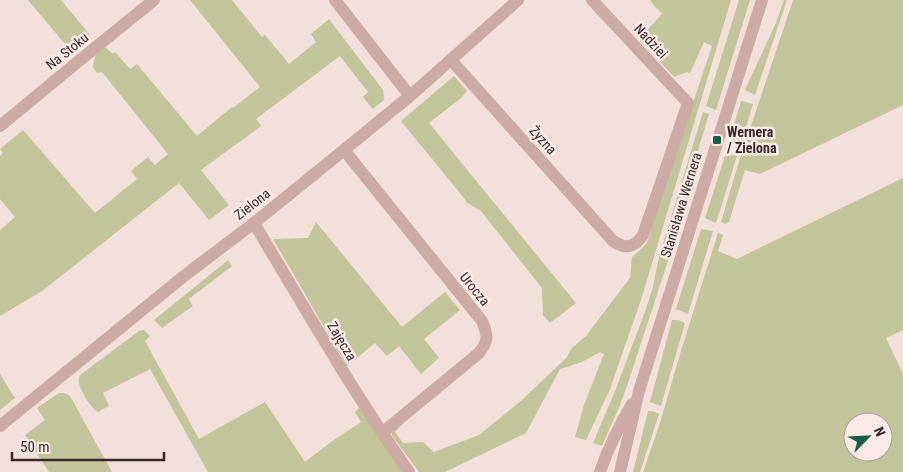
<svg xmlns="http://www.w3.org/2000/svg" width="903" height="472" font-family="'Roboto Condensed',sans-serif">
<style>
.green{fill:#c2c499;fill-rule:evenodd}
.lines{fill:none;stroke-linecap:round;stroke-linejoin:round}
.minor{stroke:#cdaba5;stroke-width:12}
.poi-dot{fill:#195c4c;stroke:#fbebe7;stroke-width:2}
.labels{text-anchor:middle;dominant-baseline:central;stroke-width:5;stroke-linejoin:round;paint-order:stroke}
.street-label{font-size:14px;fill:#382727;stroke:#fbebe7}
.poi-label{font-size:14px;font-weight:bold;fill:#382727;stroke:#fbebe7;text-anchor:start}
</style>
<rect width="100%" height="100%" fill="#f4e0da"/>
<g class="green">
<path d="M28 0H61L90 35 71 51Z"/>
<path d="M190 0H232L262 37 265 35 289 64 316 42 311 34 329 19 383 90 384 100 373 109 363 97 368 92 340 56 256 119 261 126 201 170 229 205 209 220 179 183 42 291 0 316V230L15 217 0 199V156L3 153 0 149 23 130 95 213 137 179 131 171 148 157 155 165 168 154 102 72 97 73 93 67 95 56 105 47 113 54 115 52 130 69 137 64 197 136 232 107 233 108 260 87Z"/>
<path d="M651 0H731L641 300 610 389 586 440 575 437 584 405 604 354 600 352 582 362 560 369 526 433 445 472H419L393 437 391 432 396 428 400 427 395 432 403 443 423 442 434 452 479 435 522 400 567 357 571 349 586 336 630 278 632 257C649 243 648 243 653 222L712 46 704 42 690 73 687 72 674 77 639 39 662 14 650 1Z"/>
<path d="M739 0H750L716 110 706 106Z"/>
<path d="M784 0H787L755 95 745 90 776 23Z"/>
<path d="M793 0H903V105L760 174 745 170 729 222 725 224 721 222 737 168Z"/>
<path d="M454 76 467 91 461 98 429 123 576 303 550 323 543 315 542 288 480 210 467 203 464 198 401 121Z"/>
<path d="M741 101 753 104 740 147 728 144Z"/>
<path d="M703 112 709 114 693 167 698 169 628 383 620 405 602 446 593 443 615 391 646 309 653 287 659 257Z"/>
<path d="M726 153 737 156 716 223 705 218Z"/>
<path d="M903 178V330L886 338 903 374V472H643L660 423 680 354 718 233 723 235 718 251 737 259ZM853 422H883V452H853Z"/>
<path d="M316 222 402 327 445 292 460 310 424 339 439 358 421 374 399 346 387 356 375 343 347 366 273 239 308 238Z"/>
<path d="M701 229 713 231 688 314 676 309Z"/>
<path d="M228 260 232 266 189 299 193 306 162 328 154 320Z"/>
<path d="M672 320H678L685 323 661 406 650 402Z"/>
<path d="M144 330 150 336 145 341 199 439 265 402 305 462 331 442 361 422 355 412 359 408 406 472H208L150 369 103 393 109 406 98 412C91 408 81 392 79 383 78 380 79 378 80 375L139 331Z"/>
<path d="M0 374 15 398 0 410Z"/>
<path d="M59 393H64L70 396 112 472H49L25 435 45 420 37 408Z"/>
<path d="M648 411H653L659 414 640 472H633Z"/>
</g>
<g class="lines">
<g class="minor">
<path d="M335 0 410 96"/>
<path d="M451 60 613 241C626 250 635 247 643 235L688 103 592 0"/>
<path d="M0 126 80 60 154 0"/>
<path d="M344 150 482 321C488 336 489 340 479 353L382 433"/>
<path d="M254 223C304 307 353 392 409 472"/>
<path d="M0 426 184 276 254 223 344 150 410 96 518 0"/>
<path d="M600 472C608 448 619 426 632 404"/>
<path d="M620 472 639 391 762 0"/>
</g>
</g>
<rect class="poi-dot" x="712" y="135" width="10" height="10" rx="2.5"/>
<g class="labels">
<g class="street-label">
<text transform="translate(651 41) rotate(47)">Nadziei</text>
<text transform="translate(67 51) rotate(-39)">Na Stoku</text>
<text transform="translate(543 140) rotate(48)">Żyzna</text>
<text transform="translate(252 204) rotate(-38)">Zielona</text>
<text transform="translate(681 205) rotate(-73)">Stanisława Wernera</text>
<text transform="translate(475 289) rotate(51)">Urocza</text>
<text transform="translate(342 341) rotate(59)">Zajęcza</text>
</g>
<g class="poi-label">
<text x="727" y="132">Wernera<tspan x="727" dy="16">/ Zielona</tspan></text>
</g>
</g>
<g transform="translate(868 437) rotate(66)"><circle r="24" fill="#fbebe7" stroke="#ad9d9a"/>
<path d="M0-4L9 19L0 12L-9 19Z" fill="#195c4c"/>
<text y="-8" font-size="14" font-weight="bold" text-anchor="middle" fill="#382727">N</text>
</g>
<path d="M12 452v8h152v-8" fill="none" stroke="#382727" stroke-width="2.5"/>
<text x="20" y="452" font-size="15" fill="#382727" stroke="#fbebe7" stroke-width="4" paint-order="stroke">50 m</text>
</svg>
